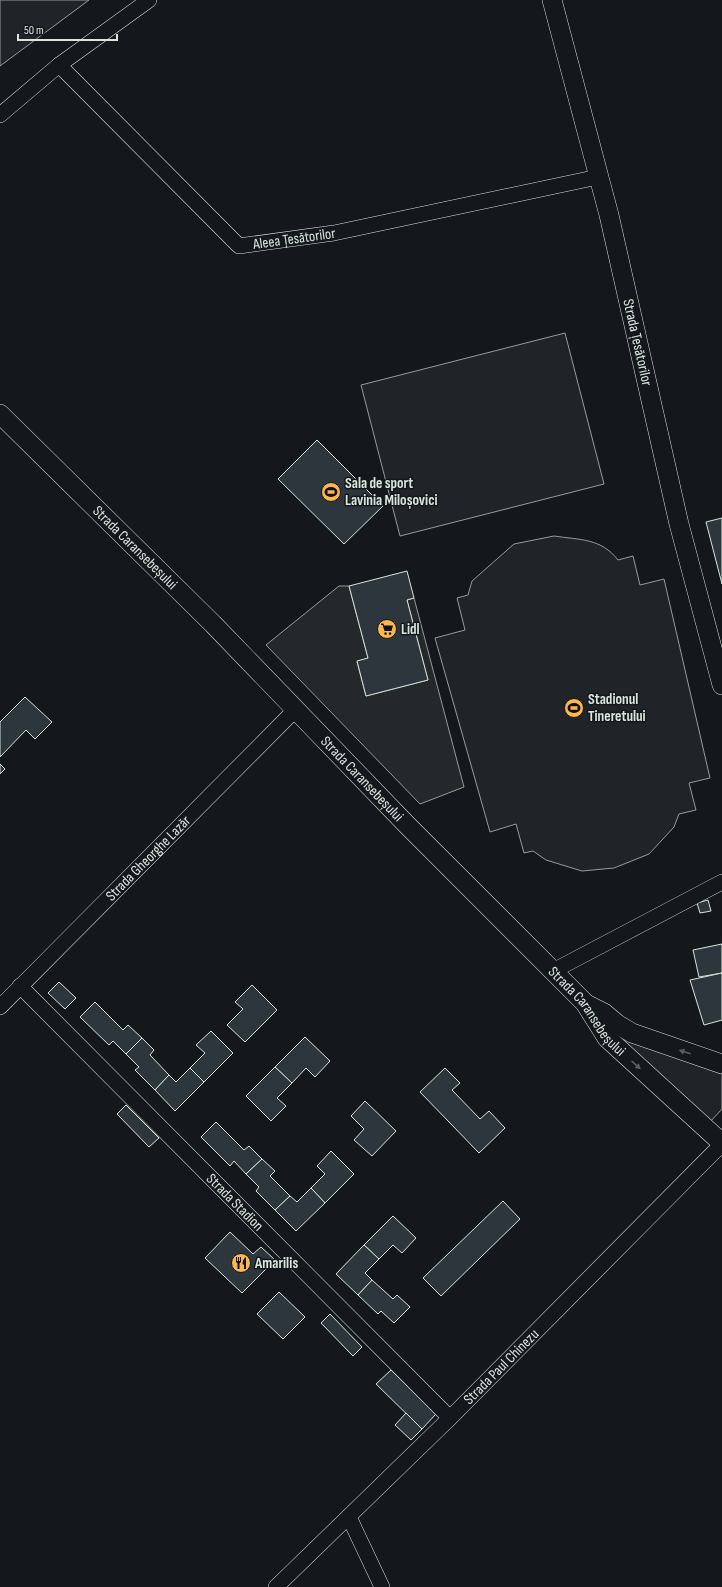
<svg xmlns="http://www.w3.org/2000/svg" width="722" height="1587" font-family="'Sofia Sans Condensed',sans-serif">
<style>
.green{fill:#202428;stroke:#939e99}
.parking{fill:#24282b;stroke:#939e99}
.building{fill:#2c363c;stroke:#d8e6dc}
.lines{fill:none;stroke-linecap:round;stroke-linejoin:round}
.minor-casing{stroke:#d8e6dc;stroke-width:16}
.major-casing{stroke:#d8e6dc;stroke-width:20}
.minor{stroke:#14181c;stroke-width:15}
.major{stroke:#14181c;stroke-width:19}
.oneway{fill:#59605f}
.labels{text-anchor:middle;dominant-baseline:central;stroke-width:3;stroke-linejoin:round;paint-order:stroke}
.street-label{font-size:15px;fill:#d8e6dc;stroke:#14181c}
.poi-label{font-size:15px;font-weight:bold;fill:#d8e6dc;stroke:#14181c;text-anchor:start}
</style>
<rect width="100%" height="100%" fill="#14181c"/>
<g class="green">
<path d="M0 0H89L0 66Z"/>
<path d="M565 333 604 484 400 536 361 385Z"/>
<path d="M554 536C580 540 601 538 618 560L633 556 640 585 664 579 710 778 689 783 696 810 679 814 674 827 649 854 614 868 582 871 546 860 533 851 524 853 516 824 490 832 435 638 465 630 457 598 468 595 472 581 514 544Z"/>
<path d="M620 1037 722 1074V1109L709 1123Z"/>
</g>
<path class="parking" d="M339 586H349L368 658 357 662 366 696 428 680 407 600 414 598 464 787 420 804 266 645Z"/>
<g class="building">
<path d="M317 440 383 506 344 544 278 479Z"/>
<path d="M722 518V584L706 522Z"/>
<path d="M407 571 414 598 407 600 428 680 366 696 357 661 368 658 349 586Z"/>
<path d="M25 697 52 722 35 739 26 730 0 757V722Z"/>
<path d="M0 764 5 769 0 774Z"/>
<path d="M708 900 711 911 700 913 697 903Z"/>
<path d="M722 944V973L699 977 693 950Z"/>
<path d="M722 973V1020L704 1025 690 980Z"/>
<path d="M59 982 76 998 65 1009 48 993Z"/>
<path d="M252 985 277 1010 245 1042 227 1025 243 1009 235 1002Z"/>
<path d="M95 1002 123 1030 128 1025 142 1038 126 1054 113 1041 109 1045 80 1017Z"/>
<path d="M211 1031 233 1053 204 1082 190 1068 205 1053 196 1045Z"/>
<path d="M305 1037 330 1061 315 1077 306 1068 292 1083 275 1067Z"/>
<path d="M142 1038 154 1050 150 1055 169 1075 155 1090 135 1070 139 1067 126 1054Z"/>
<path d="M275 1067 292 1083 277 1098 286 1106 271 1121 246 1096Z"/>
<path d="M190 1068 204 1082 175 1111 155 1090 169 1075 176 1082Z"/>
<path d="M445 1068 460 1083 452 1090 480 1119 489 1111 505 1128 479 1153 420 1092Z"/>
<path d="M365 1101 396 1131 372 1156 354 1140 364 1129 351 1116Z"/>
<path d="M126 1105 159 1138 149 1147 117 1114Z"/>
<path d="M216 1122 244 1150 249 1146 262 1159 246 1174 234 1161 230 1166 201 1137Z"/>
<path d="M331 1151 354 1174 325 1203 311 1188 325 1174 317 1166Z"/>
<path d="M262 1159 275 1171 270 1176 290 1196 275 1210 256 1191 259 1187 246 1174Z"/>
<path d="M311 1188 325 1203 296 1231 275 1210 290 1196 297 1202Z"/>
<path d="M503 1201 520 1219 441 1296 423 1278Z"/>
<path d="M393 1216 416 1238 402 1253 393 1245 379 1259 364 1245Z"/>
<path d="M230 1232 253 1254 261 1247 275 1260 242 1293 205 1258Z"/>
<path d="M364 1245 379 1259 365 1273 372 1280 358 1295 336 1274Z"/>
<path d="M372 1280 393 1299 397 1295 410 1307 394 1323 381 1311 378 1314 358 1295Z"/>
<path d="M279 1292 305 1317 283 1339 257 1314Z"/>
<path d="M330 1314 362 1347 353 1356 321 1323Z"/>
<path d="M391 1370 436 1414 422 1429 376 1384Z"/>
<path d="M406 1413 422 1429 411 1440 395 1425Z"/>
</g>
<g class="lines">
<defs>
<g id="minor">
<path id="s1" d="M59 65 239 246 334 233 598 177"/>
<path d="M0 115 59 65 149 0"/>
<path d="M553 971 722 882"/>
<path id="s2" d="M20 986 450 1418"/>
<path id="s3" d="M0 1007 296 709"/>
<path d="M349 1517 382 1587"/>
<path id="s4" d="M276 1587 450 1418 722 1144"/>
</g>
<g id="major">
<path id="s5" d="M552 0 609 215 679 524 722 685"/>
<path id="s6" d="M0 414 213 624 408 826 585 1003 607 1038 722 1143"/>
<path d="M588 1005 604 1013 617 1024 632 1033 722 1064"/>
</g>
</defs>
<use href="#minor" class="minor-casing"/>
<use href="#major" class="major-casing"/>
<use href="#minor" class="minor"/>
<use href="#major" class="major"/>
</g>
<defs><path id="oneway-solid" d="M-6-.8H1V-3.2L6.5 0L1 3.2V.8H-6Z"/></defs>
<g class="oneway">
<use href="#oneway-solid" transform="translate(685 1052) rotate(-162)"/>
<use href="#oneway-solid" transform="translate(636 1065) rotate(42)"/>
</g>
<defs>
<symbol id="stadium-disc" viewBox="-11 -11 22 22"><circle r="9.5" fill="#ffb74d" stroke="#14181c"/><path d="M0-5a6.5 5 0 1 0 0 10a6.5 5 0 1 0 0-10ZM-3.5-1.8h7v3.6h-7Z" fill="#111"/></symbol>
<symbol id="supermarket-disc" viewBox="-11 -11 22 22"><circle r="9.5" fill="#ffb74d" stroke="#14181c"/><path d="M-6-5.5h2.5l.6 2H6L4.5 2H-2.5L-4.4-4H-6ZM-1.5 3.2a1.3 1.3 0 1 0 .1 0ZM3 3.2a1.3 1.3 0 1 0 .1 0Z" fill="#111"/></symbol>
<symbol id="restaurant-disc" viewBox="-11 -11 22 22"><circle r="9.5" fill="#ffb74d" stroke="#14181c"/><path d="M-5-6h1v4h1v-4h1v4h1v-4h1v5L-1.5 .5V6h-2V.5L-5-1ZM5-6V6H3V1.5H1.5Q1.5-4 5-6Z" fill="#111"/></symbol>
</defs>
<g fill-rule="evenodd">
<use href="#stadium-disc" x="320" y="481" width="22" height="22"/>
<use href="#supermarket-disc" x="376" y="618" width="22" height="22"/>
<use href="#stadium-disc" x="563" y="697" width="22" height="22"/>
<use href="#restaurant-disc" x="230" y="1252" width="22" height="22"/>
</g>
<g class="labels">
<g class="street-label">
<text stroke="none"><textPath href="#s1" startOffset="311">Aleea Țesătorilor</textPath></text>
<text stroke="none"><textPath href="#s5" startOffset="353">Strada Țesătorilor</textPath></text>
<text stroke="none"><textPath href="#s6" startOffset="190">Strada Caransebeșului</textPath></text>
<text stroke="none"><textPath href="#s6" startOffset="514">Strada Caransebeșului</textPath></text>
<text stroke="none"><textPath href="#s3" startOffset="210">Strada Gheorghe Lazăr</textPath></text>
<text stroke="none"><textPath href="#s6" startOffset="838">Strada Caransebeșului</textPath></text>
<text stroke="none"><textPath href="#s2" startOffset="305">Strada Stadion</textPath></text>
<text stroke="none"><textPath href="#s4" startOffset="315">Strada Paul Chinezu</textPath></text>
</g>
<g class="poi-label">
<text x="345" y="483">Sala de sport<tspan x="345" dy="17">Lavinia Miloșovici</tspan></text>
<text x="401" y="629">Lidl</text>
<text x="588" y="699">Stadionul<tspan x="588" dy="17">Tineretului</tspan></text>
<text x="255" y="1263">Amarilis</text>
</g>
</g>
<path d="M18 34v6h99v-6" fill="none" stroke="#d8e6dc" stroke-width="2"/>
<text x="24" y="34" font-size="12" fill="#d8e6dc" stroke="#14181c" stroke-width="3" paint-order="stroke">50 m</text>
</svg>
